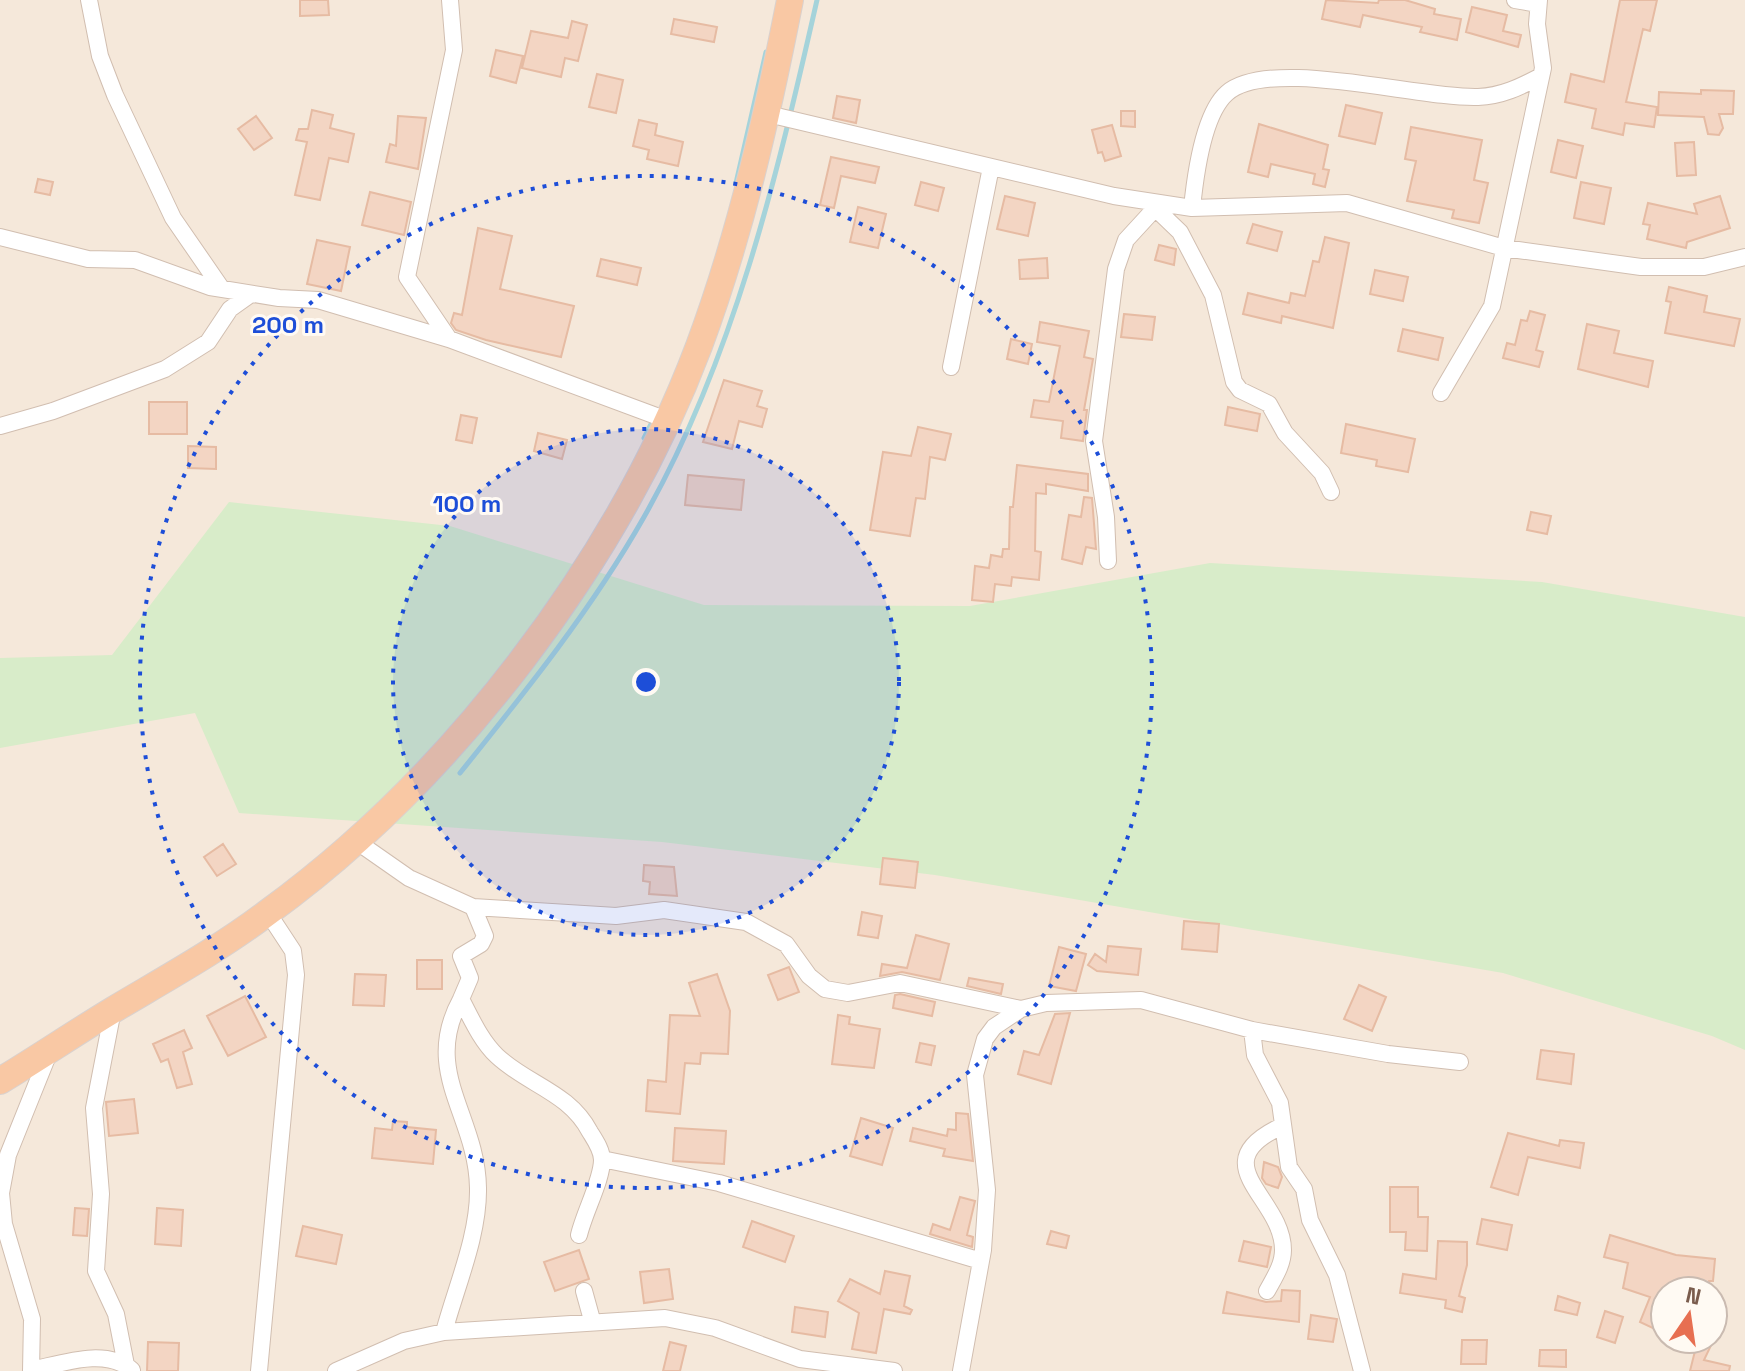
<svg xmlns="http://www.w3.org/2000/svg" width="1745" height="1371" viewBox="0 0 1745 1371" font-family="'Space Grotesk',sans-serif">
  <rect width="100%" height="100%" fill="#fdf6ec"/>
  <path fill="#f5e8da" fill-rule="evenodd" d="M 0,0 L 1745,0 L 1745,1371 L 0,1371 ZM 1665,1291 L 1713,1291 L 1713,1339 L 1665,1339 Z"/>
  <path fill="#d8ecc9" d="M 229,502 L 450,526 L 704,605 L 970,606 L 1210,563 L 1542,582 L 1745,617 L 1745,1050 L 1712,1036 L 1503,973 L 935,875 L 662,842 L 239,813 L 195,713 L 0,748 L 0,658 L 112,655 Z"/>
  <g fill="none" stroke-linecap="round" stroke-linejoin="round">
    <path stroke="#a5d3da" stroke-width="5" d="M 736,183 L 766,52
      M 644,438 L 654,418
      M 460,773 C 526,691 592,609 644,517 C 734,358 777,176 817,0"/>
  </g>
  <path fill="#f3d5c3" stroke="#e6bba3" stroke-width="2" d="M 300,0 L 328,0 L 329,15 L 300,16 Z
    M 1326,0 L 1378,3 L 1379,0 L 1405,0 L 1435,9 L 1434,14 L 1461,19 L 1457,40 L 1420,32 L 1422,27 L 1363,15 L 1360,27 L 1322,19 Z
    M 1620,0 L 1657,0 L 1650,31 L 1643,29 L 1626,102 L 1657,107 L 1654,127 L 1625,123 L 1623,135 L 1592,128 L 1596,109 L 1565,102 L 1571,74 L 1604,82 Z
    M 1472,7 L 1507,15 L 1503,31 L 1521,35 L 1518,47 L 1466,32 Z
    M 674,19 L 717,27 L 714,42 L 671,34 Z
    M 572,21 L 587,25 L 578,61 L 565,58 L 561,77 L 522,68 L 531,31 L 568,38 Z
    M 496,50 L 523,56 L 516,83 L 490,76 Z
    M 597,74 L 623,80 L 616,113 L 589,107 Z
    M 1701,90 L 1734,91 L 1733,114 L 1719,114 L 1723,128 L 1719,135 L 1708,134 L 1704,117 L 1658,115 L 1659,92 L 1701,94 Z
    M 837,96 L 860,100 L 856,123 L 833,118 Z
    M 1346,105 L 1382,113 L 1375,144 L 1339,136 Z
    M 312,110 L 333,115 L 330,128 L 354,134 L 348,162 L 329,158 L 320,200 L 295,195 L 307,142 L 296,140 L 299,129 L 308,129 Z
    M 1121,111 L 1135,111 L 1135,127 L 1121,126 Z
    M 256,116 L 272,138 L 254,150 L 238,129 Z
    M 398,116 L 426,118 L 418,169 L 386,162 L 390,144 L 396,146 Z
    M 639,120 L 657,124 L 655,135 L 683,142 L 678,166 L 647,159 L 649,150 L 633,146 Z
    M 1259,124 L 1328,145 L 1323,169 L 1329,170 L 1325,187 L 1313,184 L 1315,174 L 1271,164 L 1268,177 L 1248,172 Z
    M 1112,125 L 1121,156 L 1105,161 L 1102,152 L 1098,153 L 1092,130 Z
    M 1411,127 L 1482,140 L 1474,180 L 1488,183 L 1479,223 L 1452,218 L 1454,210 L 1407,201 L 1416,161 L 1405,159 Z
    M 1558,140 L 1583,146 L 1576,178 L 1551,172 Z
    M 1694,142 L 1696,175 L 1677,176 L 1675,143 Z
    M 831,157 L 879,167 L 875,183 L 841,176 L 834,208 L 820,205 Z
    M 38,179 L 53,182 L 50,195 L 35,192 Z
    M 921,182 L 944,188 L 938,211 L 915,205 Z
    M 1581,182 L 1611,188 L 1604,224 L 1574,218 Z
    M 370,192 L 411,202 L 404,235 L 362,225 Z
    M 1005,196 L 1035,203 L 1028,236 L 997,229 Z
    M 1720,196 L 1730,228 L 1687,242 L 1686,248 L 1647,239 L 1650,225 L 1643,224 L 1648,203 L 1697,214 L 1694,204 Z
    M 858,207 L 886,214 L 878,248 L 850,242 Z
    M 1253,224 L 1282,232 L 1277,251 L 1247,243 Z
    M 478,228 L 512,236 L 500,289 L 574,306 L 561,357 L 486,340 L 456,330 L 451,323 L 454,313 L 462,315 Z
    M 1325,237 L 1349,243 L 1333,328 L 1282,316 L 1281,323 L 1243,314 L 1248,293 L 1289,303 L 1291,293 L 1305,296 L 1313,261 L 1319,262 Z
    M 317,240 L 350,247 L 341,291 L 307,284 Z
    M 1159,245 L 1176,249 L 1174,265 L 1155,260 Z
    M 1047,258 L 1048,278 L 1020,279 L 1019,260 Z
    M 601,259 L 641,268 L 637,285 L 597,276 Z
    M 1375,270 L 1408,277 L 1403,301 L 1370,294 Z
    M 1669,287 L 1707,296 L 1704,312 L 1740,319 L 1734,346 L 1665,333 L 1671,302 L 1666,301 Z
    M 1530,311 L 1545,315 L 1536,350 L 1543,352 L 1539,367 L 1503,358 L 1507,343 L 1515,345 L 1521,320 L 1527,321 Z
    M 1124,314 L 1155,317 L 1152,340 L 1121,337 Z
    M 1040,322 L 1089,331 L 1084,357 L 1093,359 L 1084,410 L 1087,410 L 1083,441 L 1061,438 L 1063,421 L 1031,417 L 1034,400 L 1049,402 L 1060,346 L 1037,342 Z
    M 1587,324 L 1619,331 L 1614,353 L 1653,361 L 1648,387 L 1578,369 Z
    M 1403,329 L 1443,338 L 1438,360 L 1398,351 Z
    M 1011,339 L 1032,344 L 1028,364 L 1007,359 Z
    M 724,380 L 762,391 L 757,406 L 767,409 L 762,427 L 739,421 L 732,449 L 703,442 Z
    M 149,402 L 187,402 L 187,434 L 149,434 Z
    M 1228,407 L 1260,414 L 1257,431 L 1225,425 Z
    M 461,415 L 477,418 L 472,443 L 456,440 Z
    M 1346,424 L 1415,439 L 1408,472 L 1376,466 L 1377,460 L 1341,453 Z
    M 918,427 L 951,434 L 945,460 L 930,457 L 925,499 L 916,498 L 910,536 L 870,530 L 883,452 L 911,456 Z
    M 538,433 L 567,440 L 562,459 L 534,451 Z
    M 188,446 L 216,447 L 216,469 L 188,468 Z
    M 1017,465 L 1088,474 L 1088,491 L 1046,484 L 1046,494 L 1036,493 L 1035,551 L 1041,552 L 1039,580 L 1012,577 L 1011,586 L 995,584 L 993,602 L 972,600 L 975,566 L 989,568 L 991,555 L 1002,557 L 1003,549 L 1009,549 L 1010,507 L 1013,507 Z
    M 688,475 L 744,480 L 741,510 L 685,505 Z
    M 1084,497 L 1092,498 L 1096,549 L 1086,547 L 1082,564 L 1062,559 L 1069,515 L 1081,517 Z
    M 1531,512 L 1551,516 L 1547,534 L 1527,530 Z
    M 223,844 L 236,864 L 217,876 L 204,857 Z
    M 883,858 L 918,862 L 915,888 L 880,884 Z
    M 644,865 L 674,867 L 677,896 L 649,894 L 650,882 L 643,881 Z
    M 862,912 L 882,916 L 878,938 L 858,935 Z
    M 1184,921 L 1219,924 L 1217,952 L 1182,949 Z
    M 916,935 L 949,944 L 940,980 L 902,972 L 880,976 L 882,964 L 907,968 Z
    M 1108,946 L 1141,949 L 1138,975 L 1097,971 L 1088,965 L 1095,954 L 1106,962 Z
    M 1059,947 L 1086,954 L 1076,991 L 1049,986 Z
    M 417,960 L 442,960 L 442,989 L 417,989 Z
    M 789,967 L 799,992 L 778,1000 L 768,975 Z
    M 355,974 L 386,975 L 384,1006 L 353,1005 Z
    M 717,974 L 730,1011 L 728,1054 L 701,1053 L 700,1064 L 685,1063 L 680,1114 L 646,1111 L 648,1080 L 666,1082 L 670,1015 L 700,1016 L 689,983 Z
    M 969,978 L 1003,984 L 1001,994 L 967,986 Z
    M 1359,985 L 1386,997 L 1372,1031 L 1344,1019 Z
    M 900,994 L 935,1002 L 932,1016 L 893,1008 L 895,995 Z
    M 245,996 L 266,1037 L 228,1056 L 207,1016 Z
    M 1070,1013 L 1051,1084 L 1018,1074 L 1024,1051 L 1039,1055 L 1055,1014 Z
    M 838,1015 L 850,1017 L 849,1024 L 880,1029 L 874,1068 L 832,1064 Z
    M 184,1030 L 192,1048 L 183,1052 L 192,1084 L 177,1088 L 168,1059 L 161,1062 L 153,1044 Z
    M 920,1043 L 935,1046 L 931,1065 L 916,1062 Z
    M 1541,1050 L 1574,1054 L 1571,1084 L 1537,1079 Z
    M 134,1099 L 138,1133 L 109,1136 L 106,1102 Z
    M 956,1113 L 968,1114 L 973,1161 L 943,1156 L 945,1149 L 910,1141 L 913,1128 L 947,1136 L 948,1129 L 956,1130 Z
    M 861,1118 L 893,1128 L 882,1165 L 850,1156 Z
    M 393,1121 L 407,1122 L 407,1127 L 436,1130 L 433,1164 L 372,1158 L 375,1128 L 392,1130 Z
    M 675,1128 L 726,1131 L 724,1164 L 673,1161 Z
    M 1508,1133 L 1559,1146 L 1560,1140 L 1584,1143 L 1580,1168 L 1528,1157 L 1518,1195 L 1491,1187 Z
    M 1264,1162 L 1278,1167 L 1282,1177 L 1278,1188 L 1266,1184 L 1262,1178 Z
    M 1390,1187 L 1418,1187 L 1418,1217 L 1428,1217 L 1427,1251 L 1405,1250 L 1406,1232 L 1390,1232 Z
    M 960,1197 L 975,1201 L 967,1235 L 973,1237 L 972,1247 L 930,1234 L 933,1224 L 950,1230 Z
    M 75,1208 L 89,1209 L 87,1236 L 73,1235 Z
    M 157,1208 L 183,1210 L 181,1246 L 155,1244 Z
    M 1482,1219 L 1512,1225 L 1507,1250 L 1477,1244 Z
    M 752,1221 L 794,1236 L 785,1262 L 743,1247 Z
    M 303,1226 L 342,1235 L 336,1264 L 296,1256 Z
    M 1051,1231 L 1069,1236 L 1066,1248 L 1047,1244 Z
    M 1610,1235 L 1676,1255 L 1715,1259 L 1713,1281 L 1709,1281 L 1707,1291 L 1665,1291 L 1665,1316 L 1659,1331 L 1640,1322 L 1650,1297 L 1623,1288 L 1628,1263 L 1604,1257 Z
    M 1244,1241 L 1271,1247 L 1267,1267 L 1239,1261 Z
    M 1438,1241 L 1467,1242 L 1467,1265 L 1459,1296 L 1465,1298 L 1462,1312 L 1445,1308 L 1446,1300 L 1400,1293 L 1403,1274 L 1436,1279 Z
    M 579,1250 L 589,1279 L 555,1291 L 544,1262 Z
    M 669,1269 L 673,1299 L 644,1303 L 640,1272 Z
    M 885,1271 L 910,1276 L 904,1306 L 912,1310 L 910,1314 L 884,1309 L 876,1353 L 852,1349 L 859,1313 L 838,1301 L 850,1279 L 880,1294 Z
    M 1282,1290 L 1300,1291 L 1299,1322 L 1223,1313 L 1227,1292 L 1266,1302 L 1281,1301 Z
    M 1558,1296 L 1580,1303 L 1577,1315 L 1555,1310 Z
    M 795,1307 L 828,1312 L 825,1337 L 792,1332 Z
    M 1605,1311 L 1623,1317 L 1615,1343 L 1597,1337 Z
    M 1311,1315 L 1337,1319 L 1333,1342 L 1308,1339 Z
    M 1698,1339 L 1714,1339 L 1704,1360 L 1730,1366 L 1729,1371 L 1690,1371 Z
    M 1462,1340 L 1487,1340 L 1486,1364 L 1461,1364 Z
    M 148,1342 L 179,1343 L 178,1371 L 147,1371 Z
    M 670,1342 L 686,1346 L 680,1371 L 663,1371 Z
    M 1540,1350 L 1566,1350 L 1566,1367 L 1539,1366 Z"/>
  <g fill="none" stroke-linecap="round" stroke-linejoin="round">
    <defs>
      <path id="minor" d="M 89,0 L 100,56 L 115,95 L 173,218 L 222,289
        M 1515,0 L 1538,4
        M 768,114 L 1114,196 L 1192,208 L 1347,203 L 1504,248 L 1641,267 L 1704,267 L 1745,257
        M 1155,208 L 1180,232 L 1213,295 L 1234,382 L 1240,390 L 1269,404 L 1285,433 L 1322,473 L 1331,492
        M 1192,208 C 1195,178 1203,114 1227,93 C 1270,56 1419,99 1478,97 C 1502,96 1520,87 1541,76
        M 0,237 L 88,259 L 135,260 L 210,287 L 279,298 L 318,300 L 449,339 L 667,420
        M 449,339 L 407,277 L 454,50 L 450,0
        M 951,367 L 991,167
        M 1441,393 L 1492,306 L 1543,68 L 1537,24 L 1539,0
        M 0,426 L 53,411 L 165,369 L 208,342 L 230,309 L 251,294
        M 1108,561 L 1106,517 L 1094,441 L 1116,269 L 1126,240 L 1160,203
        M 356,841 L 409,878 L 473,907 L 616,916 L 664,910 L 746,922 L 786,944 L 809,976 L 825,989 L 848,993 L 900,983 L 1021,1009
        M 473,907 L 485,936 L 481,944 L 461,956 L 470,978 L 461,999 C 471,1018 481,1041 497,1056 C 528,1085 569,1092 590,1132 C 595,1140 602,1150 602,1160 C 602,1180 584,1213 579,1235
        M 113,1010 L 94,1108 L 101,1194 L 96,1271 L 116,1314 L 126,1365
        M 1252,1030 L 1255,1055 L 1280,1103 L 1289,1167 L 1304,1189 L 1310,1220 L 1337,1275 L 1362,1371
        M 602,1159 L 719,1183 L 981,1261
        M 584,1291 L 592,1320
        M 1267,1291 C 1274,1278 1283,1265 1283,1250 C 1283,1197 1200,1164 1282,1126
        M 444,1332 C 456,1287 479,1235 478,1188 C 477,1115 421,1072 461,999
        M 31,1370 C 61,1364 105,1347 132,1370
        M 31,1371 L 32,1319 L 4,1224 L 1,1193 L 8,1155 L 49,1053
        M 259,1371 L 296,975 L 293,951 L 268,913
        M 336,1371 L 404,1341 L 444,1332 L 665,1318 L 715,1328 L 800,1359 L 894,1371
        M 961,1371 L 983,1250 L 987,1190 L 975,1075 L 985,1039 L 994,1027 L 1021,1009 L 1046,1003 L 1141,1000 L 1252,1030 L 1388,1054 L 1460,1062"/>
      <path id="trunk" d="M 0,1081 C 38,1058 75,1033 113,1010 C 165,979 218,950 267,913 C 453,778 618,561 699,346 C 741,233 767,117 790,0"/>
    </defs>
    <use href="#minor" stroke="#d1beb0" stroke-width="18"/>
    <use href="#trunk" stroke="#dad1cd" stroke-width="28"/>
    <use href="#minor" stroke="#fff" stroke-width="16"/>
    <use href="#trunk" stroke="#f9c8a4" stroke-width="26"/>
  </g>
  <circle cx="646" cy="682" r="253" fill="#1d4ed8" fill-opacity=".12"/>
  <g fill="none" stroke="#1d4ed8" stroke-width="4" stroke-dasharray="4 8">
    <circle cx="646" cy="682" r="253"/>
    <circle cx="646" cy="682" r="506"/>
  </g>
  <circle cx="646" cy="682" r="12" fill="#1d4ed8" stroke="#fffaf3" stroke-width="4"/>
  <g font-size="24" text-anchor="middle" font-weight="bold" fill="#1d4ed8" stroke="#fffaf3" stroke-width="6" stroke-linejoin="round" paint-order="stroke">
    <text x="288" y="333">200 m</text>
    <text x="467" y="512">100 m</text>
  </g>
  <g transform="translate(1689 1315) rotate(13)"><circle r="38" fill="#fffaf3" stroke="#cabbb1" stroke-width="2"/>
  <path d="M0-6L14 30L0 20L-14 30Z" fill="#e76f51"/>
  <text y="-12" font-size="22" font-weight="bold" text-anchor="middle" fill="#7a5c4d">N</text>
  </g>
</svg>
